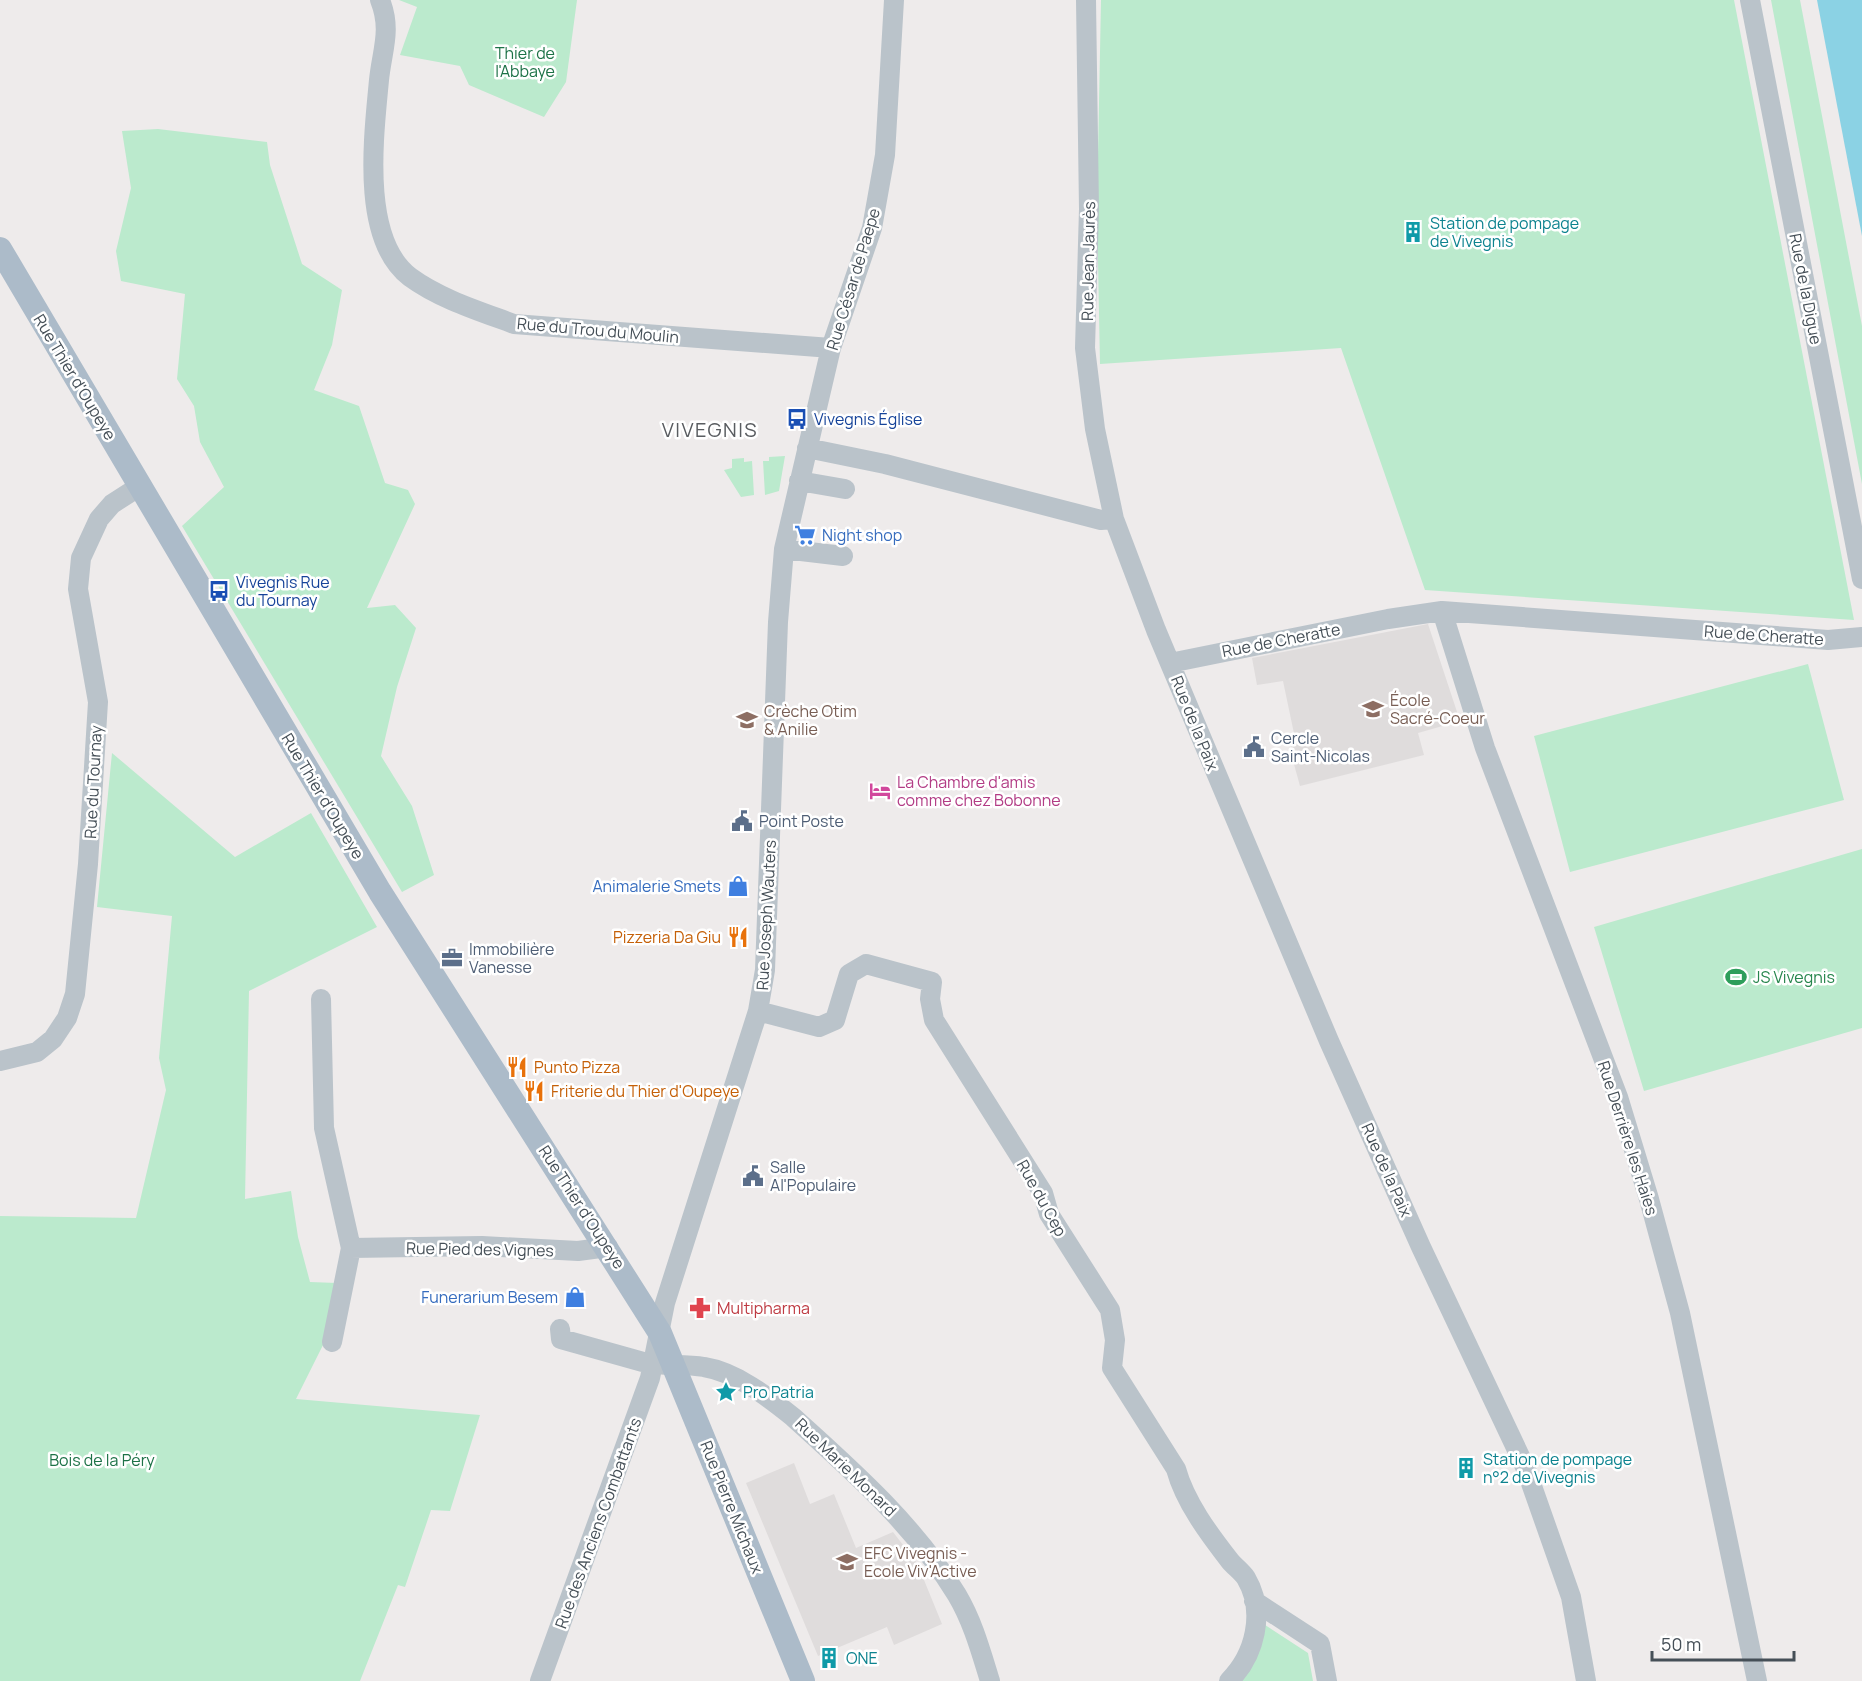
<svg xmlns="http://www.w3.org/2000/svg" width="1862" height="1681" viewBox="0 0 1862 1681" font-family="Manrope,sans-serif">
  <rect width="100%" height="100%" fill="#eeebeb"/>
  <path fill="#dfdcdc" d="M 1428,624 L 1460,721 L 1418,733 L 1424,755 L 1300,786 L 1292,757 L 1291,744 L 1296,743 L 1283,681 L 1257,685 L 1252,658 Z
    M 794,1463 L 810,1504 L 834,1494 L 856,1548 L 893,1532 L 927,1576 L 924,1580 L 942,1624 L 894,1645 L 887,1627 L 818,1656 L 746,1483 Z"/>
  <path fill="#bbeacd" d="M 399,0 L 577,0 L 566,82 L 544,117 L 469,85 L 460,66 L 400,55 L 417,7 Z
    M 1101,0 L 1734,0 L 1854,620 L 1425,590 L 1341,348 L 1100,364 L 1097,207 Z
    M 1771,0 L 1800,0 L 1862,326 L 1862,484 Z
    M 158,129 L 267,142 L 270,165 L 302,264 L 342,290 L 332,345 L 314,390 L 359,406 L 385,483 L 408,490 L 415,504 L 367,608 L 395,605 L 416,628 L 397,687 L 381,756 L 412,806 L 434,875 L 402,892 L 182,526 L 224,487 L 200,442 L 194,406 L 177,379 L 185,294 L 121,281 L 116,251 L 131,188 L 122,131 Z
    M 785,456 L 779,491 L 765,495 L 763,461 L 769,461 L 769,457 Z
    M 744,458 L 744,462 L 752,461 L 754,495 L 741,497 L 724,470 L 732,468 L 732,459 Z
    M 1808,664 L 1844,800 L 1570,872 L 1534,736 Z
    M 112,753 L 235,857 L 311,813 L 377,927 L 249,991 L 245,1199 L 291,1191 L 298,1237 L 310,1282 L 337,1283 L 325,1341 L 296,1399 L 480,1415 L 450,1511 L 431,1510 L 405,1587 L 398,1585 L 360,1681 L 0,1681 L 0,1216 L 136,1218 L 166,1090 L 159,1058 L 172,916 L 97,907 Z
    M 1862,849 L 1862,1028 L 1644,1091 L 1594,927 Z
    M 1262,1623 L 1308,1653 L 1313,1681 L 1239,1681 Z"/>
  <path fill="#8bd2e4" d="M 1817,0 L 1862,0 L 1862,236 Z"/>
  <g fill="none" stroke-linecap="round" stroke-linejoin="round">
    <path stroke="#bac3ca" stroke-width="20" d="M 380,0 C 392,30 382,50 379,80 C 374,135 360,239 410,277 C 440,299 479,311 514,324 L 831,348
      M 1086,0 L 1089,209 L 1085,348 L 1095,429 L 1114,519 L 1156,630 L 1329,1041 L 1421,1247 L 1526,1469 L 1571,1597 L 1586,1681
      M 1750,0 L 1862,579
      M 807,448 L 885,464 L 1101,520 L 1114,519
      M 799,481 L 845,489
      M 784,549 L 843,556
      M 1442,611 L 1485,748 L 1618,1097 L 1649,1199 L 1680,1313 L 1757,1681
      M 1170,663 L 1388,619 L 1442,611 L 1828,640 L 1862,637
      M 321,999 L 324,1128 L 351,1248 L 332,1342
      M 758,1011 L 819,1027 L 835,1020 L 849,974 L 866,964 L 932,982 L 930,999 L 934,1020 L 1043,1193 L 1049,1214 L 1110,1310 L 1115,1340 L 1112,1368 L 1176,1469 C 1185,1502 1209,1534 1230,1561 C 1235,1567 1242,1572 1246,1578 C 1266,1612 1255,1655 1229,1681
      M 0,1061 L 37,1052 L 53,1039 L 67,1018 L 75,994 L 88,864 L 98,702 L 78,589 L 81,558 L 99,519 L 112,504 L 140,486
      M 351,1248 L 482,1246 L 578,1251 L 608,1247
      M 560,1329 L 561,1339 L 643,1362 C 663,1367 683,1363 704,1367 C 736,1372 768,1397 793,1417 C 853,1471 915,1526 957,1595 C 973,1622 981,1652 990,1681
      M 1254,1601 L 1320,1644 L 1327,1681
      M 540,1681 L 650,1378 L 665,1303 L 758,1011 L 765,970 L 778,622 L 784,549 L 831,348 L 872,228 L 885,155 L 894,0"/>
    <path stroke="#acbbc9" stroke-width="24" d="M 0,249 L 380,892 L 660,1333 L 803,1681"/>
  </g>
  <defs>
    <symbol id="building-bare" viewBox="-9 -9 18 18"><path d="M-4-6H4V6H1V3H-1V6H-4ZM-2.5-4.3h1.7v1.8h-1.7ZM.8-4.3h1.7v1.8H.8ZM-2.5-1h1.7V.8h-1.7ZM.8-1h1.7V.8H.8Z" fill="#0f9aa8" stroke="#fff" stroke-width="2.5" paint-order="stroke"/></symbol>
    <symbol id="bus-bare" viewBox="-9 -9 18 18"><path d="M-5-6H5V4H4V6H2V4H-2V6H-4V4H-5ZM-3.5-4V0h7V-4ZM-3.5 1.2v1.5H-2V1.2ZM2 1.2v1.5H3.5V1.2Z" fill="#1a4fb4" stroke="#fff" stroke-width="2.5" paint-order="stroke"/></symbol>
    <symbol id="supermarket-bare" viewBox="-9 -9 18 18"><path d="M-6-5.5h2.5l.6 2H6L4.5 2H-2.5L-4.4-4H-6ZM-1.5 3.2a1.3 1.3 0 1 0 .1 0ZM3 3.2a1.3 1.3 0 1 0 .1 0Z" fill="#3f7fe0" stroke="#fff" stroke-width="2.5" paint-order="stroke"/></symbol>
    <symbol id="school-bare" viewBox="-9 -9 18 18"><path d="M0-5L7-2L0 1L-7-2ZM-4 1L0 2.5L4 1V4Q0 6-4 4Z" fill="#8d6e63" stroke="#fff" stroke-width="2.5" paint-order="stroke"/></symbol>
    <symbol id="civic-bare" viewBox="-9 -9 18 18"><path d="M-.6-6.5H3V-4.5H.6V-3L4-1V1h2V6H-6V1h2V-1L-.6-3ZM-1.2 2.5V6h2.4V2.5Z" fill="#5c6f8a" stroke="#fff" stroke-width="2.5" paint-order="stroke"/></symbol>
    <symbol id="hotel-bare" viewBox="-9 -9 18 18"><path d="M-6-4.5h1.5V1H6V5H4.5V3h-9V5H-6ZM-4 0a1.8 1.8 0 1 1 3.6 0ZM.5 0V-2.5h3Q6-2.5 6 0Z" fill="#d1479c" stroke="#fff" stroke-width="2.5" paint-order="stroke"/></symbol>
    <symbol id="shop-bare" viewBox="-9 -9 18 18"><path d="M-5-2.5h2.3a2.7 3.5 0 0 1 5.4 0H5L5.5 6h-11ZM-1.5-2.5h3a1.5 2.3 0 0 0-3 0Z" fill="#3f7fe0" stroke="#fff" stroke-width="2.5" paint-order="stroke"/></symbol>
    <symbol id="restaurant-bare" viewBox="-9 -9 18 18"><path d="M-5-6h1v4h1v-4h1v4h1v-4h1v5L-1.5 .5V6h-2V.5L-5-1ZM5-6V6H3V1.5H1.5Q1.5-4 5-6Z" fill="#e8710a" stroke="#fff" stroke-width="2.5" paint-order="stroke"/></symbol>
    <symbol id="office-bare" viewBox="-9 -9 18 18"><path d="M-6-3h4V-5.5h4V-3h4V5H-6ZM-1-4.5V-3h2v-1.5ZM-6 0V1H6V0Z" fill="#5c6f8a" stroke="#fff" stroke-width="2.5" paint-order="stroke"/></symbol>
    <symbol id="stadium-bare" viewBox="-9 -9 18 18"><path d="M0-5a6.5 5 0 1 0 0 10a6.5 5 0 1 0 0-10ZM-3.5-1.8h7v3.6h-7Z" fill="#2e9e5b" stroke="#fff" stroke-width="2.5" paint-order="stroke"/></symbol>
    <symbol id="pharmacy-bare" viewBox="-9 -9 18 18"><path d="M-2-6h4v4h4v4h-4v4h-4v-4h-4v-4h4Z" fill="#e0444e" stroke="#fff" stroke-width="2.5" paint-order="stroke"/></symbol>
    <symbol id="sight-bare" viewBox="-9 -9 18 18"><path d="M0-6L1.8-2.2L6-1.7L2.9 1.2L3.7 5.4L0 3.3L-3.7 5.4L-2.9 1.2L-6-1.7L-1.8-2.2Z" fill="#0f9aa8" stroke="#fff" stroke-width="2.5" paint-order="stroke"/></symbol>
  </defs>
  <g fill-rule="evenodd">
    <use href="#building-bare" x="1398" y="217" width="30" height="30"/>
    <use href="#bus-bare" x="782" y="404" width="30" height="30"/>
    <use href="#supermarket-bare" x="790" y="520" width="30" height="30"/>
    <use href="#bus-bare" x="204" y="576" width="30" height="30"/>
    <use href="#school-bare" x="1358" y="694" width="30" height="30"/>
    <use href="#school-bare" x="732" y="705" width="30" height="30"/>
    <use href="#civic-bare" x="1239" y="732" width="30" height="30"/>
    <use href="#hotel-bare" x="865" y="776" width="30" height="30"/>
    <use href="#civic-bare" x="727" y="806" width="30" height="30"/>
    <use href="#shop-bare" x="723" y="871" width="30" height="30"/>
    <use href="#restaurant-bare" x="723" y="922" width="30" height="30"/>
    <use href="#office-bare" x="437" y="943" width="30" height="30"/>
    <use href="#stadium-bare" x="1721" y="962" width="30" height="30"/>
    <use href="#restaurant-bare" x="502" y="1052" width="30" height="30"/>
    <use href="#restaurant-bare" x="519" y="1076" width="30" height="30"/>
    <use href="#civic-bare" x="738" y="1161" width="30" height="30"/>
    <use href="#shop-bare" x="560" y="1282" width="30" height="30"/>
    <use href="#pharmacy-bare" x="685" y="1293" width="30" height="30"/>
    <use href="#sight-bare" x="711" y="1377" width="30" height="30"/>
    <use href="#building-bare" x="1451" y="1453" width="30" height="30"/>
    <use href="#school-bare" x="832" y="1547" width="30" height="30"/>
    <use href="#building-bare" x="814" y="1643" width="30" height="30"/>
  </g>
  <g text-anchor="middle" stroke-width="5" stroke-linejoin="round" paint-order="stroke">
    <g font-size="16" fill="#1d7247" stroke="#fff">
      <text x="525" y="59">Thier de<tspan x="525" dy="18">l'Abbaye</tspan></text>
      <text x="102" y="1466">Bois de la Péry</text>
    </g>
    <g font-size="16" fill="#0d838f" stroke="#fff" text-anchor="start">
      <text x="1430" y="229">Station de pompage<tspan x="1430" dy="18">de Vivegnis</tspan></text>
      <text x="743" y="1398">Pro Patria</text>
      <text x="1483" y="1465">Station de pompage<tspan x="1483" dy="18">n°2 de Vivegnis</tspan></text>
      <text x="846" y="1664">ONE</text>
    </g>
    <g font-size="16" fill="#454f57" stroke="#fff">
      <text transform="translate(1088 261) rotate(-89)" y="6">Rue Jean Jaurès</text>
      <text transform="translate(853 279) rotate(-73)" y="6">Rue César de Paepe</text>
      <text transform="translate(1806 289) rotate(79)" y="6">Rue de la Digue</text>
      <text transform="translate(598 330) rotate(5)" y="6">Rue du Trou du Moulin</text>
      <text transform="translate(75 377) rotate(59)" y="6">Rue Thier d'Oupeye</text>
      <text transform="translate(1764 635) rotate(4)" y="6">Rue de Cheratte</text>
      <text transform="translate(1281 640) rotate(-11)" y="6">Rue de Cheratte</text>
      <text transform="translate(1195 723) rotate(68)" y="6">Rue de la Paix</text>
      <text transform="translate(93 782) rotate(-87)" y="6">Rue du Tournay</text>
      <text transform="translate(323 796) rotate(59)" y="6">Rue Thier d'Oupeye</text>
      <text transform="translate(766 915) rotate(-87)" y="6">Rue Joseph Wauters</text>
      <text transform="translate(1628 1138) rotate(72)" y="6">Rue Derrière les Haies</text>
      <text transform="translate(1387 1170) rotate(66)" y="6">Rue de la Paix</text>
      <text transform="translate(1042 1198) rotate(61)" y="6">Rue du Cep</text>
      <text transform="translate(582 1207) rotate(57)" y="6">Rue Thier d'Oupeye</text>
      <text transform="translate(480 1249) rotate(1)" y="6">Rue Pied des Vignes</text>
      <text transform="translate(846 1467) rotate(44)" y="6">Rue Marie Monard</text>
      <text transform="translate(732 1507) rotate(68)" y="6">Rue Pierre Michaux</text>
      <text transform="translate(598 1523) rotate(-70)" y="6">Rue des Anciens Combattants</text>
    </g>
    <g font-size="16" fill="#164399" stroke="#fff" text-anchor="start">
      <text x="814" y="425">Vivegnis Église</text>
      <text x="236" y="588">Vivegnis Rue<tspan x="236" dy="18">du Tournay</tspan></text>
    </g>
    <g font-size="16" fill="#366cbe" stroke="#fff" text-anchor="end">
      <text x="822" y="541" text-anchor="start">Night shop</text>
      <text x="721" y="892">Animalerie Smets</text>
      <text x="558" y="1303">Funerarium Besem</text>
    </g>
    <g font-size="16" fill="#785e54" stroke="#fff" text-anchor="start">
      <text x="1390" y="706">École<tspan x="1390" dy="18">Sacré-Coeur</tspan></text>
      <text x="764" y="717">Crèche Otim<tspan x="764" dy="18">&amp; Anilie</tspan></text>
      <text x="864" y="1559">EFC Vivegnis -<tspan x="864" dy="18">Ecole Viv'Active</tspan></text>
    </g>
    <g font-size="16" fill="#4e5e75" stroke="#fff" text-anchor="start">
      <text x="1271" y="744">Cercle<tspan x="1271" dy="18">Saint-Nicolas</tspan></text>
      <text x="759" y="827">Point Poste</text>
      <text x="469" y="955">Immobilière<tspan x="469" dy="18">Vanesse</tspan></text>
      <text x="770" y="1173">Salle<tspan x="770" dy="18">Al'Populaire</tspan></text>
    </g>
    <g font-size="16" fill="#b23c85" stroke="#fff" text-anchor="start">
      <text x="897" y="788">La Chambre d'amis<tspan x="897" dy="18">comme chez Bobonne</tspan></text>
    </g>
    <g font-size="16" fill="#c56008" stroke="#fff" text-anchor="start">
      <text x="721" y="943" text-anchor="end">Pizzeria Da Giu</text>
      <text x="534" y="1073">Punto Pizza</text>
      <text x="551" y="1097">Friterie du Thier d'Oupeye</text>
    </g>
    <g font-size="16" fill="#27864d" stroke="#fff" text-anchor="start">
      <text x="1753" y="983">JS Vivegnis</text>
    </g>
    <g font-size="16" fill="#be3a42" stroke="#fff" text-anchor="start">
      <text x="717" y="1314">Multipharma</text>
    </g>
    <g font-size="20" letter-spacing="1.5" fill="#595c60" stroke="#fff">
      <text x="710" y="437">VIVEGNIS</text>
    </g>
  </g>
  <path d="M1652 1651v9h142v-9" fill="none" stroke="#454f57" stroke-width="3"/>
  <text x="1661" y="1651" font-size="18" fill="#454f57" stroke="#ffffff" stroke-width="4.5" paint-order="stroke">50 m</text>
</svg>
